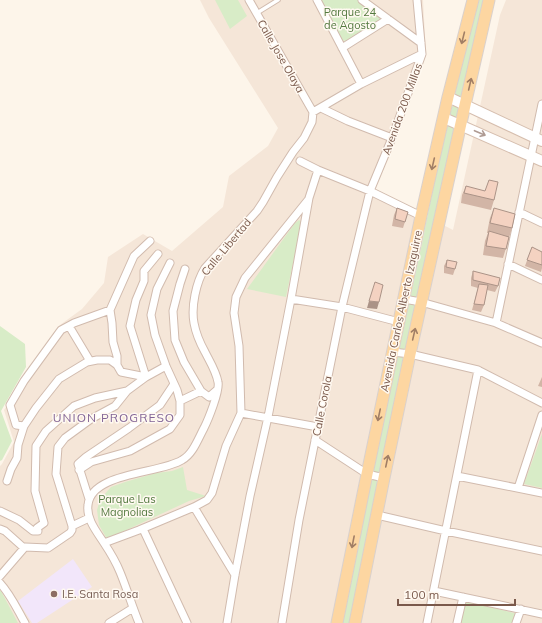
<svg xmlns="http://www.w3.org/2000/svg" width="542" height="623" viewBox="0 0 542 623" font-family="Mulish,sans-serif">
  <rect width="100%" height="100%" fill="#fdf5ea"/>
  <path fill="#f5e6d8" d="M 200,0 L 423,0 L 426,54 L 371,188 L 453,230 L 500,15 L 506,0 L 542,0 L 542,623 L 0,623 L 0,466 L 2,464 L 14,442 L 4,410 L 60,325 L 82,309 L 104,283 L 108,257 L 143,234 L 172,251 L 223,207 L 229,176 L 268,146 L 278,128 L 209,18 Z"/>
  <path fill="#f2e6fa" d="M 73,559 L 92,587 L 37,623 L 32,623 L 18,601 Z"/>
  <path fill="#d8ecc7" d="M 215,0 L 238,0 L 247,16 L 230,29 Z
    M 321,0 L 359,0 L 382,18 L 380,22 L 346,41 L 341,40 Z
    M 476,0 L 485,0 L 350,623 L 340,623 L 362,521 L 423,239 C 438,159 460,80 476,0 Z
    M 299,220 L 302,222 L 301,225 L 286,297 L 247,289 L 295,223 Z
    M 0,326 L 25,344 L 26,367 L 1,411 L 12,441 L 2,460 L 0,461 Z
    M 542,434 L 542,488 L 524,484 Z
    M 183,467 L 187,490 L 206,496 L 189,501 L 107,539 L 99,525 L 97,510 L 99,503 L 103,496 L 111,487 L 125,482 L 156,473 L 172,471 Z
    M 0,591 L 1,591 L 18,623 L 0,623 Z
    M 465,601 L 518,614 L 515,623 L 460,623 Z"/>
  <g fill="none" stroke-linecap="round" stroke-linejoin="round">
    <defs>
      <path id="lane" d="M 257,13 L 278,0"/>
      <path id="street" d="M 249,0 L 313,112
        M 317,0 L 361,84
        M 362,0 L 421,43
        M 342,48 L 388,19
        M 321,108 L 348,121 L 392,138
        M 313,112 L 361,84 L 422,54
        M 300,161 L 318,170 L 370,191 L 421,216
        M 519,212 L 542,223
        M 170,263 L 157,289 L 151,315 L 155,335 L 166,366 L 177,390 L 180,401 L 201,391
        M 508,264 L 542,280
        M 185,269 L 180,284 L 173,311 L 175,340 L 184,362 L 201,391 L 209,397 L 217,390
        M 291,299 L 342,307 L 399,322
        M 404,299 L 421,302 L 496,323 L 542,343
        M 496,323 L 542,104
        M 69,326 L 90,361
        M 393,352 L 410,354 L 478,370 L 542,403
        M 117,365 L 117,356 L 113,342 L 112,323 L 110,310 L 134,256 L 150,241
        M 241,413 L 318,427
        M 24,426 L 16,425 L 10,405 L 24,381 L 61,330 L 74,323 L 110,310
        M 315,440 L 367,474 L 384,478
        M 79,470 L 91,462 L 130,451 L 170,429 L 180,415 L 180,401
        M 457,476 L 542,493
        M 7,481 L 11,469 L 17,458 L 18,445 L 24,426 L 36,408 L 59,379 L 87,362 L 97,360 L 110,360 L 117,365 L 121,372 L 146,377 L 166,366
        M 518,488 L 542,415
        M 89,499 L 78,464 L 86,457 L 129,428 L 160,405 L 174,384
        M 194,507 L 235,575
        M 0,511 L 19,520 L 33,531 L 38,531 L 37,528 L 44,523 L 35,491 L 36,446 L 46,431 L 74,406 L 95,398 L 127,391 L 146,377 L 130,326 L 136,300 L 144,281 L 144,271 L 158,254
        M 377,515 L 446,531 L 542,551
        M 72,526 L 56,474 L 58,447 L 65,438 L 91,419 L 115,406 L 127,391
        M 0,529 L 5,531 L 24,548
        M 143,529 L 187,623
        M 104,543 L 139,530 L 194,507 L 207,500 L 212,493 L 226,446 L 241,413 L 239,346 L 234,313 L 236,297 L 245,278 L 308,200
        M 0,576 L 25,547 L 48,548 L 70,533 L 72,530 L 72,526 L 89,518
        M 0,583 C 11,595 17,609 25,623
        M 434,591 L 542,614
        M 109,623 L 133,608
        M 139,623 C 132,606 127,589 120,572 C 116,562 110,552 104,543 C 97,532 86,519 88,505 C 91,472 160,474 182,460 C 193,454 198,439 204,428 C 208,420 220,391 218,382 C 216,371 210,362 205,352 C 200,343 196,334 194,323 C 191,307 196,282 205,268 L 257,211 L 263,202 L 277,177 L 293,152 L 304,138 L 312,122 L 313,112
        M 227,623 L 235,575 L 250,496 L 268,417 L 291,299 L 309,198 L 318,170
        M 282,623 L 299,520 L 342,307 L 370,191 L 392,138 L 422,54 L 417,0
        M 427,623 L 478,370
        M 457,623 L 463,597
        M 516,623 L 521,609"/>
      <path id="secondary" d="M 448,97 L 542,141
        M 444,118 L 542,161"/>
      <path id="primary" d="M 337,623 L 367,474 L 421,216 L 448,97 L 473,0
        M 355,623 L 384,478 L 410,354 L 465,105 L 489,0"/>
    </defs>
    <use href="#lane" stroke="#d1bbae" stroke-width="5.5"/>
    <use href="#street" stroke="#d1bbae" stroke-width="9"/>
    <use href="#secondary" stroke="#d6beae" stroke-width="12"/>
    <use href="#primary" stroke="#dad1cd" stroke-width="13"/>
    <use href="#lane" stroke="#fff" stroke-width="3.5"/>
    <use href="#street" stroke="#fff" stroke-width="7"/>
    <use href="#secondary" stroke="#fff" stroke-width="10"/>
    <use href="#primary" stroke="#fdd6a1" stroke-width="11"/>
  </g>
  <path fill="#d2b5a6" d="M 466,186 L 494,200 L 491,210 L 461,203 L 462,195 Z
    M 397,208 L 408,212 L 403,228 L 392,226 L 394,215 Z
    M 494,208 L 512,228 L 503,258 L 483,255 L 485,241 L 488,233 L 487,233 L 490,218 Z
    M 532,247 L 542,252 L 542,268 L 541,272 L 525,266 Z
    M 447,260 L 455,269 L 453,275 L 444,273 L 444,266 Z
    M 473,271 L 498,286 L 495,292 L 487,290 L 484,305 L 481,312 L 472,310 L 478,288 L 471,286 L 471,278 Z
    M 542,377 L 542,387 L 538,386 Z"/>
  <path fill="#ab9387" d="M 369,301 L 379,302 L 377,309 L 367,308 Z"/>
  <path fill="#f4d2c1" stroke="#ab9387" d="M 489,180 L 498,182 L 494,200 L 464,193 L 466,186 L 485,191 Z
    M 397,208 L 408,212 L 405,222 L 395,219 Z
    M 494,208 L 515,214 L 512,228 L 490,223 Z
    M 489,231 L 509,237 L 506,249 L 486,246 Z
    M 532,247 L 542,252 L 542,265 L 527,260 Z
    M 447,260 L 457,262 L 455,269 L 446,267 Z
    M 473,271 L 500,278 L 498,286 L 473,280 Z
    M 375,282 L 383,285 L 379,302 L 369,301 Z
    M 479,284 L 488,285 L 484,305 L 474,304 Z"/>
  <defs><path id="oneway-shaft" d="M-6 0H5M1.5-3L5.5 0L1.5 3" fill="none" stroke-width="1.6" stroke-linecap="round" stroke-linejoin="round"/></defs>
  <g stroke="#a17e65">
    <use href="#oneway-shaft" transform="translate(463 38) rotate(104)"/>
    <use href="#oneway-shaft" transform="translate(470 84) rotate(-77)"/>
    <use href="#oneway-shaft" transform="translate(433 164) rotate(103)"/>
    <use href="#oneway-shaft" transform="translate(414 334) rotate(-77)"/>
    <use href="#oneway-shaft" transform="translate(379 415) rotate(102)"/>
    <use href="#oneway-shaft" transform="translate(387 461) rotate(-78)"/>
    <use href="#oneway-shaft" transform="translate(353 542) rotate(101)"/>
  </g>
  <use stroke="#af9b93" href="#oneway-shaft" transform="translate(480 133) rotate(23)"/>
  <circle fill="#8d6e63" stroke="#fff9f1" stroke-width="1.5" cx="54" cy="594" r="4"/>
  <g text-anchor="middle" stroke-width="3" stroke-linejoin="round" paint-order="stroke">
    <g font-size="11" fill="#547a40" stroke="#fff9f1">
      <text x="350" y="16">Parque 24<tspan x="350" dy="13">de Agosto</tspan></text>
      <text x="127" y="503">Parque Las<tspan x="127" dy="13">Magnolias</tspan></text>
    </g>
    <g font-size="11" fill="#7a594b" stroke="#fff9f1">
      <text transform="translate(281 56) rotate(60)" y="4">Calle Jose Olaya</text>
      <text transform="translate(402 109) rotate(-70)" y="4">Avenida 200 Millas</text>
      <text transform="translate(226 247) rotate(-50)" y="4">Calle Libertad</text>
      <text transform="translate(401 311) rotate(-78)" y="4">Avenida Carlos Alberto Izaguirre</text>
      <text transform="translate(322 406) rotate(-79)" y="4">Calle Corola</text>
    </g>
    <g font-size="11" fill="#785e54" stroke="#fff9f1" text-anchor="start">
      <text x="62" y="598">I.E. Santa Rosa</text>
    </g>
    <g font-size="12" letter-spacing="1" fill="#826496" stroke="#fff9f1">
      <text x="114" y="422">UNION PROGRESO</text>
    </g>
  </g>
  <path d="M398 599v6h117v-6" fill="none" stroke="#7a594b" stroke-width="2"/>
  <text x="404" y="599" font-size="12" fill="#7a594b" stroke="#fff9f1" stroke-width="3" paint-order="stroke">100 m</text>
</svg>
